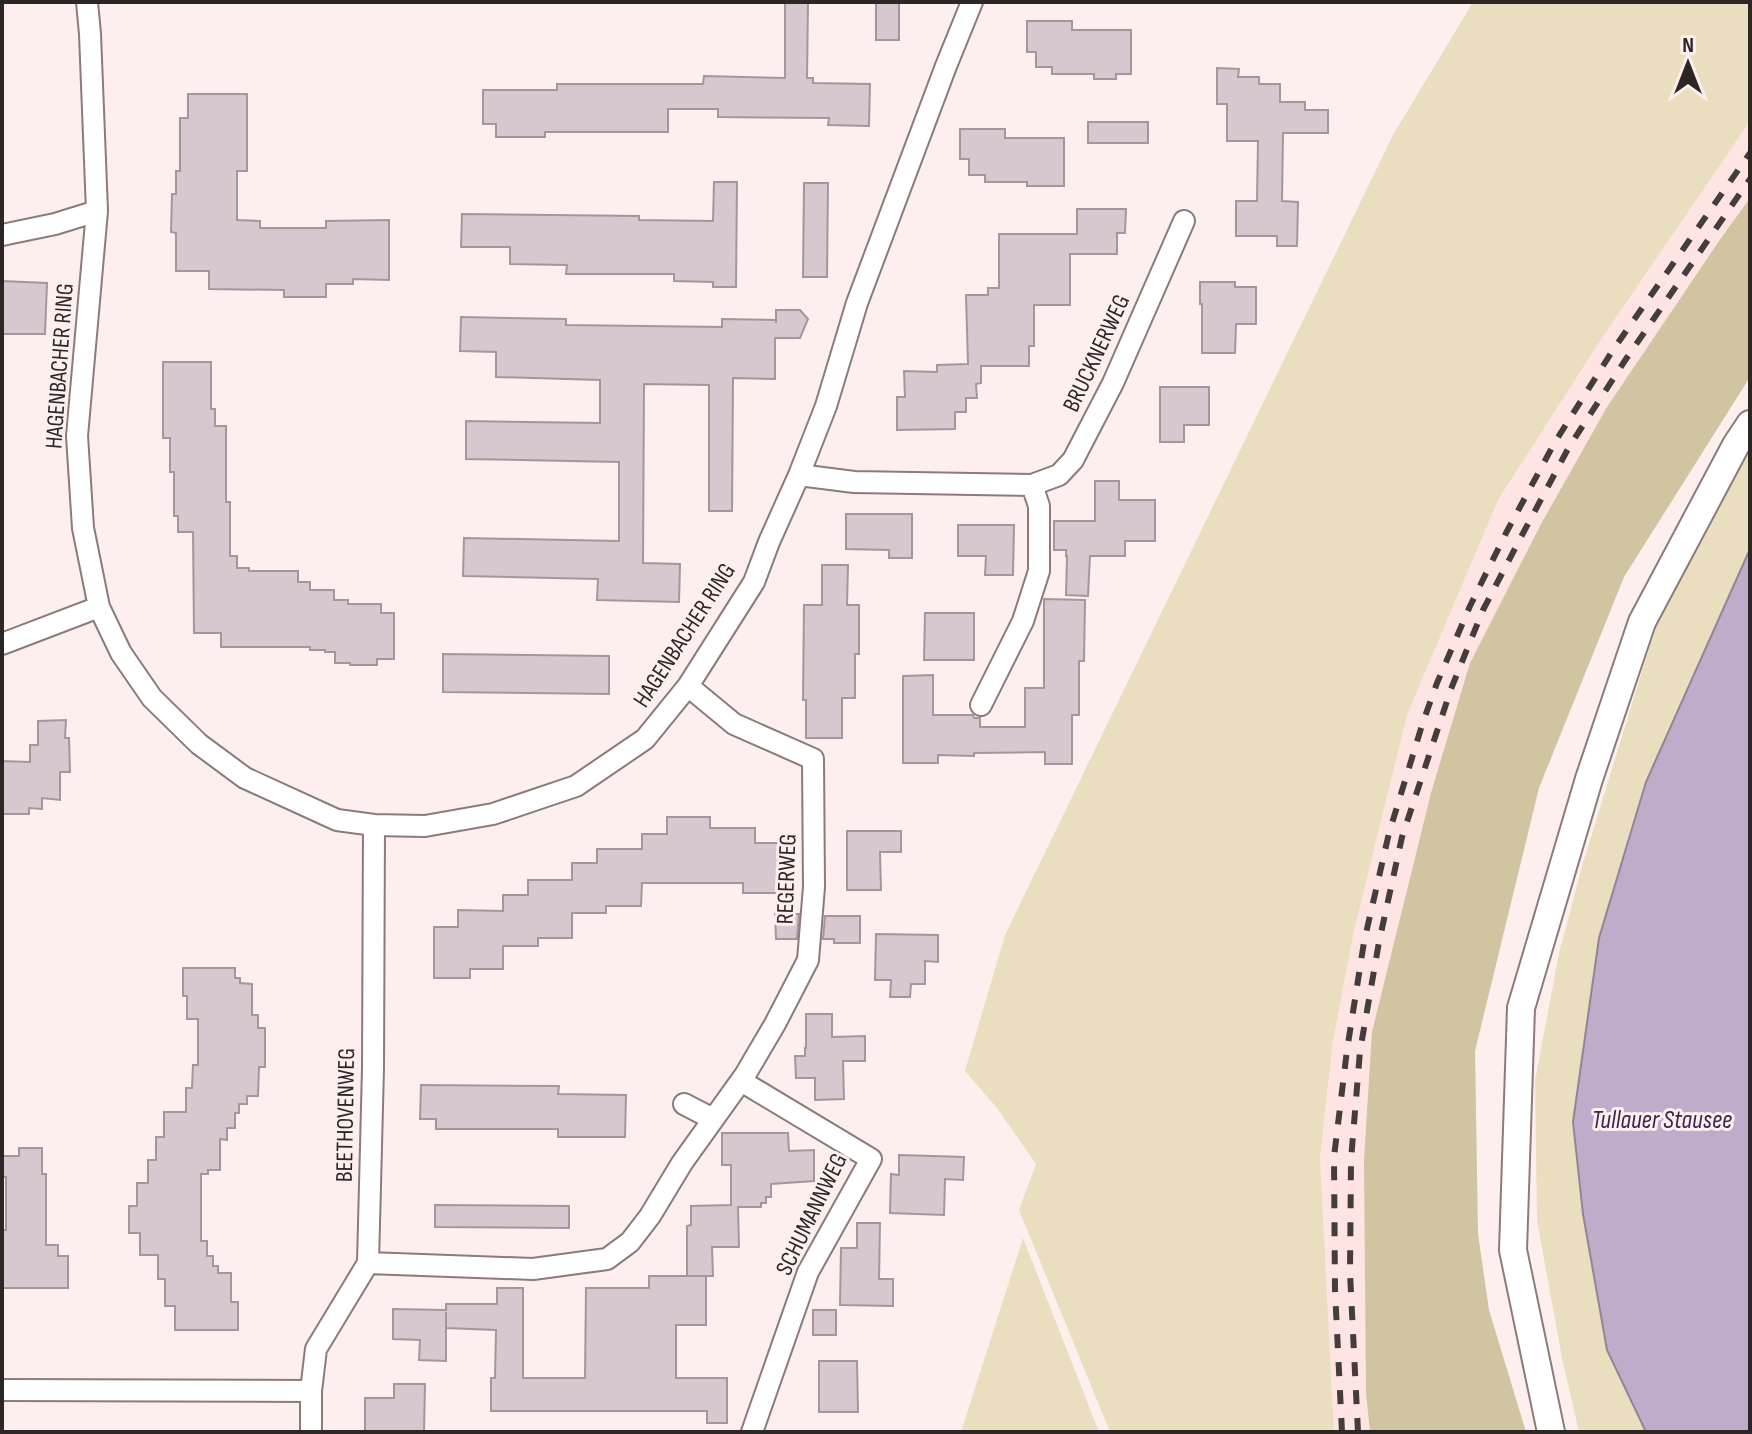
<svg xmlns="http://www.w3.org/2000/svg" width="1752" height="1434" viewBox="0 0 1752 1434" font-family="'Sofia Sans Condensed',sans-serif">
  <rect width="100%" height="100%" fill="#fdefee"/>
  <path fill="#fee4e2" d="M 1750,121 L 1750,198 L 1721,238 L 1607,407 L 1541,524 L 1470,663 L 1366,1393 L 1370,1432 L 1334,1432 L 1320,1158 L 1333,1041 L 1354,931 L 1407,715 L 1498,500 L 1600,341 Z"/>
  <path fill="#e9dfbf" d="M 1473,2 L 1750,2 L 1750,121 L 1600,341 L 1498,500 L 1407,715 L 1354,931 L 1333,1041 L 1320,1158 L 1334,1432 L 1110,1432 L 1019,1210 L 1036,1164 L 997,1108 L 965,1071 L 1005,935 L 1393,135 Z
    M 1750,446 L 1750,549 L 1646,782 L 1599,938 L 1573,1122 L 1583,1214 L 1607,1350 L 1646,1432 L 1579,1432 L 1562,1358 L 1537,1221 L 1535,1081 L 1559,953 L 1583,863 L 1665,597 Z
    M 1023,1238 L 1099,1432 L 961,1432 Z"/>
  <path fill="#d0c4a1" d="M 1750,198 L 1750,377 L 1624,577 L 1539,788 L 1475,1051 L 1478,1234 L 1489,1310 L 1526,1432 L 1370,1432 L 1366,1393 L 1364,1160 L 1372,1032 L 1431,793 L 1470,663 L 1541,524 L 1607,407 L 1721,238 Z"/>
  <path fill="#bfaccb" stroke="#938499" stroke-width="2" d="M 1750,549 L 1750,1432 L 1646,1432 L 1607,1350 L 1583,1214 L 1573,1122 L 1599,938 L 1646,782 Z"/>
  <path fill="#d7c8cf" stroke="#a4969d" stroke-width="2" d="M 785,2 L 808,2 L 807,78 L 813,78 L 813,83 L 870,84 L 869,126 L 828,125 L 829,118 L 718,117 L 718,109 L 668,109 L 668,132 L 545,132 L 545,137 L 496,137 L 496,124 L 483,124 L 483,90 L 557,90 L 557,84 L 703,84 L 704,76 L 785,78 Z
    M 876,2 L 899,2 L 899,40 L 876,40 Z
    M 1027,21 L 1072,21 L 1072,30 L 1131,30 L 1131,74 L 1116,74 L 1116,79 L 1094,79 L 1094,74 L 1052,74 L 1052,67 L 1036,67 L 1036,52 L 1027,52 Z
    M 1217,68 L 1239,69 L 1238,77 L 1259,77 L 1259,84 L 1280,84 L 1280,102 L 1305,102 L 1305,110 L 1328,110 L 1328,133 L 1283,133 L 1282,201 L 1298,202 L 1297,246 L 1277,246 L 1277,236 L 1236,236 L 1236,201 L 1257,201 L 1258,141 L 1227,141 L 1227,104 L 1217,104 Z
    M 188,94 L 247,94 L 247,171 L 237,171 L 237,220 L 260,221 L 260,228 L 326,228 L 326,221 L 389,220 L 389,280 L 353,279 L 353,284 L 326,284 L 326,297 L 284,297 L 284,290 L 209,289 L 209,271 L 176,271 L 176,233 L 171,232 L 172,194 L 176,194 L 176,171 L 180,171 L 180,118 L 188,118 Z
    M 1088,122 L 1148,122 L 1148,143 L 1088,143 Z
    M 960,129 L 1005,129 L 1005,138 L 1064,138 L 1064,186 L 1027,186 L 1027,182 L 985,182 L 985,175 L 969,175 L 969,159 L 960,159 Z
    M 714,182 L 737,182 L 736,287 L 713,287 L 713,282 L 674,281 L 674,274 L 566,274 L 567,265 L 510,264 L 510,247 L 461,247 L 462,214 L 639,216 L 639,220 L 713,221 Z
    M 804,183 L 828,183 L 827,277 L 803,277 Z
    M 1077,209 L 1126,209 L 1125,233 L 1117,233 L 1117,254 L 1070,254 L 1070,305 L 1034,305 L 1034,346 L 1029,346 L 1029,366 L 981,366 L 981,383 L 976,384 L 977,398 L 966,398 L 966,412 L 955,412 L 955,429 L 897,430 L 897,397 L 905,397 L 904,371 L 937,372 L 937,365 L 968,364 L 966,295 L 988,295 L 988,288 L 999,288 L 999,234 L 1077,234 Z
    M 2,281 L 47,283 L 45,334 L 2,334 Z
    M 1200,282 L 1235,282 L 1235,287 L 1256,287 L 1256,324 L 1236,324 L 1235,353 L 1202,353 L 1202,304 L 1200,304 Z
    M 776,310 L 800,310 L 808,319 L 800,338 L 775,338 L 775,379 L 733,378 L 732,511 L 709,511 L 709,385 L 644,384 L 643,563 L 680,564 L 679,602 L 597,600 L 598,579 L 463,576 L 464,538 L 619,541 L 619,462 L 466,459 L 466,421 L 600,423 L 600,380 L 496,377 L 496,352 L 460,351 L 461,317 L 566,319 L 566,325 L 722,327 L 722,319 L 776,320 L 776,323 Z
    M 163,362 L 211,362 L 211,409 L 215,409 L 215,426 L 226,426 L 226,502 L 230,502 L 230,556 L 237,556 L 237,568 L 249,568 L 249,571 L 298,571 L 298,582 L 310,582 L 310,590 L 334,590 L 334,600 L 348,600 L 348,604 L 381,604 L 381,613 L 394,613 L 394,659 L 377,659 L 377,665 L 350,665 L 350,663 L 335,663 L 335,652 L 325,652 L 325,650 L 310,650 L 310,647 L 221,647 L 221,633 L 194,633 L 193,532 L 178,532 L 178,516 L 174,516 L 174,472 L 170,472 L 170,438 L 163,438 Z
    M 1160,387 L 1209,387 L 1209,425 L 1184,425 L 1184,442 L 1160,442 Z
    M 1095,481 L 1119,481 L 1119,500 L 1155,500 L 1155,541 L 1125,541 L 1125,556 L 1090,556 L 1088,596 L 1066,595 L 1067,556 L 1066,556 L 1066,550 L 1054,550 L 1054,521 L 1095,521 Z
    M 846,514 L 912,514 L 912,558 L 889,558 L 889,550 L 846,549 Z
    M 958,525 L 1014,525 L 1013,575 L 985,575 L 986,556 L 958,556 Z
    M 822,565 L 848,565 L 847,605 L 859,605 L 859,654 L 855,654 L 855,698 L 842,698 L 842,738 L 806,738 L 806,700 L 803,700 L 804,605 L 822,605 Z
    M 1044,599 L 1085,600 L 1084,661 L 1079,661 L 1079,715 L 1072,715 L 1072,764 L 1045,764 L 1045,752 L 974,753 L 974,756 L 938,755 L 938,763 L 903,763 L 903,676 L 933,675 L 933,715 L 973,715 L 974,718 L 980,718 L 980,727 L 1025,727 L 1025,688 L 1044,688 Z
    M 925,613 L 974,613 L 974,660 L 924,660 Z
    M 443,654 L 609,656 L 609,694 L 443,692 Z
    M 66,720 L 65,738 L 69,738 L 70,772 L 60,772 L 60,800 L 42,798 L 42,809 L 29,808 L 29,814 L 2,814 L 2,761 L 30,762 L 30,745 L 38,745 L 38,721 Z
    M 667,817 L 710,817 L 710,828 L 755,828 L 755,843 L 780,843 L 779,893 L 743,893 L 743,883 L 642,883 L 641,906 L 606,906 L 606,913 L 572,913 L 572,938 L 538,938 L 538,946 L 503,946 L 503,969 L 470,969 L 470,978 L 434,978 L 434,927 L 458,927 L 458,910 L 503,911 L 503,895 L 528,895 L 528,880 L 572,880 L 572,863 L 597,863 L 597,849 L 642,849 L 642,834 L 667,834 Z
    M 847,831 L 901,831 L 901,852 L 880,852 L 881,890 L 847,890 Z
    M 775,914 L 799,914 L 797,939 L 776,939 Z
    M 825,916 L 860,916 L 860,943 L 834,943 L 834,939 L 823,939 Z
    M 876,934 L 938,935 L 938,962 L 925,961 L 925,984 L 911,984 L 910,997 L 890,997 L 891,980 L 875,980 Z
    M 183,968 L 235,968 L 235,978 L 240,978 L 240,983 L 252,984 L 252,1015 L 258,1015 L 258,1028 L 265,1028 L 265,1067 L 259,1067 L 258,1096 L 247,1096 L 247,1104 L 239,1104 L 239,1113 L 235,1113 L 235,1128 L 227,1128 L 227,1140 L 220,1139 L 220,1170 L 208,1170 L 208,1174 L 201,1174 L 201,1241 L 207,1241 L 207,1256 L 213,1256 L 213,1266 L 218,1266 L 218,1273 L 231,1273 L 231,1302 L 238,1302 L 238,1330 L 175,1330 L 175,1306 L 165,1306 L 165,1279 L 158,1279 L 158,1255 L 140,1255 L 140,1233 L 129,1233 L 129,1206 L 137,1206 L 137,1183 L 148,1183 L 148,1160 L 156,1160 L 156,1137 L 164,1137 L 164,1112 L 186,1112 L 186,1088 L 192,1088 L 193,1065 L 198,1065 L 198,1019 L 187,1019 L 187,996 L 183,996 Z
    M 806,1014 L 832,1014 L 832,1037 L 865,1036 L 865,1061 L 843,1061 L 844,1099 L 815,1100 L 815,1078 L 796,1078 L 795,1056 L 805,1056 L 805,1048 L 806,1048 Z
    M 421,1085 L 559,1086 L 558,1094 L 626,1095 L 625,1137 L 558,1137 L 558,1129 L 436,1129 L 436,1119 L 420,1119 Z
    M 722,1133 L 788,1133 L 789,1151 L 814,1150 L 814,1181 L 771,1184 L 771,1197 L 766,1197 L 766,1203 L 761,1203 L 761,1207 L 738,1207 L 739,1247 L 712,1247 L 713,1276 L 687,1276 L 687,1226 L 691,1225 L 691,1206 L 731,1205 L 731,1165 L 722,1165 Z
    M 19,1148 L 42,1148 L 42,1174 L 46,1174 L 46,1245 L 58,1245 L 58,1256 L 68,1256 L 68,1288 L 2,1288 L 2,1230 L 6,1230 L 6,1177 L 2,1177 L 2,1156 L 19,1156 Z
    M 899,1155 L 964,1157 L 963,1180 L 945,1179 L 944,1215 L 890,1213 L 891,1174 L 899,1175 Z
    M 435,1205 L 569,1206 L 569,1228 L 435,1227 Z
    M 857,1223 L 880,1223 L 879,1279 L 893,1279 L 893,1306 L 840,1305 L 841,1248 L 857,1248 Z
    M 649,1276 L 706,1276 L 706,1325 L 676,1325 L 676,1378 L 727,1378 L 727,1423 L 707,1423 L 707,1411 L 491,1411 L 491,1378 L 495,1378 L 496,1330 L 446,1328 L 446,1312 L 446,1361 L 419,1360 L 420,1340 L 393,1339 L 393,1309 L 446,1310 L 446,1304 L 497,1304 L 497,1288 L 523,1288 L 523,1378 L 585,1378 L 586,1288 L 649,1288 Z
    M 813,1310 L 836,1310 L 836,1335 L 813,1335 Z
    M 819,1361 L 857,1361 L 858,1412 L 819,1412 Z
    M 394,1384 L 425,1384 L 424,1432 L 365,1432 L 365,1398 L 394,1398 Z"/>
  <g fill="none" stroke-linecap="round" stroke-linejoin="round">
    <defs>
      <path id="minor" d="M 87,2 L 90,34 L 97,211 L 77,436 L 83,528 L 99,607 L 121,653 L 152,698 L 199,744 L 245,778 L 337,820 L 374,825 L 425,826 L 493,814 L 576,786 L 645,739 L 688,686 L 754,582 L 769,542 L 799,475 L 826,406 L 857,303 L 946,66 L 972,2
        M 2,235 L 55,224 L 97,211
        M 799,475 L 854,482 L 1032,485 L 1059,475 L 1073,460 L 1113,383 L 1184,221
        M 2,644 L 99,607
        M 981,705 L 1023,621 L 1039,571 L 1039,506 L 1032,485
        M 741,1081 L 871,1159 L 808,1272 L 752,1432
        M 684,1104 L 713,1119
        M 368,1263 L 533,1269 L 607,1259 L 630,1242 L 650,1216 L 682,1163 L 745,1075 L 775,1024 L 808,960 L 814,887 L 813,759 L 734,724 L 688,686
        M 2,1390 L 311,1391
        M 311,1432 L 311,1391 L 316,1349 L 368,1263 L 373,1068 L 374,825"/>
      <path id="tertiary" d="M 1551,1432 L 1513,1250 L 1521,1008 L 1589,779 L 1642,622 L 1736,445 L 1750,424"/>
    </defs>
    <use href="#minor" stroke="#8b7b7a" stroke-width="24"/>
    <use href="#tertiary" stroke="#8b7b7a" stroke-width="30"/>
    <use href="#minor" stroke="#fff" stroke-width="20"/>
    <use href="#tertiary" stroke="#fff" stroke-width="26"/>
    <path stroke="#443d3c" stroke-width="6" stroke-dasharray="14 14" stroke-linecap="butt" d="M 1342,1432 L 1335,1290 L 1334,1157 L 1347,1050 L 1364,942 L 1389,833 L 1423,722 L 1437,683 L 1470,606 L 1506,533 L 1555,442 L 1613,350 L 1750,153
      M 1358,1432 L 1350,1273 L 1351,1160 L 1360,1051 L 1379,942 L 1402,837 L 1451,689 L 1483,610 L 1521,537 L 1569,447 L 1626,359 L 1750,179"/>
  </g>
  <g text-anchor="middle" stroke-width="6" stroke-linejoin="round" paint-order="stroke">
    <g font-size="24" fill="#2c2625" stroke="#fdefee">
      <text transform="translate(1096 353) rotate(-65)" y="8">BRUCKNERWEG</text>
      <text transform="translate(59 366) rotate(-86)" y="8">HAGENBACHER RING</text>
      <text transform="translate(684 635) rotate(-57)" y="8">HAGENBACHER RING</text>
      <text transform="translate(786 879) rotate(-88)" y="8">REGERWEG</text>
      <text transform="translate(345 1115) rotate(-89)" y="8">BEETHOVENWEG</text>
      <text transform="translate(811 1214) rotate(-64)" y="8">SCHUMANNWEG</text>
    </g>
    <g font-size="26" font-style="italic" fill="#40254f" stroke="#fdefee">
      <text x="1662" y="1128">Tullauer Stausee</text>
    </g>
  </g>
  <rect width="1752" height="1434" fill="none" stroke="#2c2625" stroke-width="8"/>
  <g transform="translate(1688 64)" stroke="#fdefee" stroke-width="6" paint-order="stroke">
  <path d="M0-6L14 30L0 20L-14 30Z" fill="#2c2625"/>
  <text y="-12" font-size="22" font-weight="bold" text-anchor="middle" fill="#2c2625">N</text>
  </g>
</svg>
